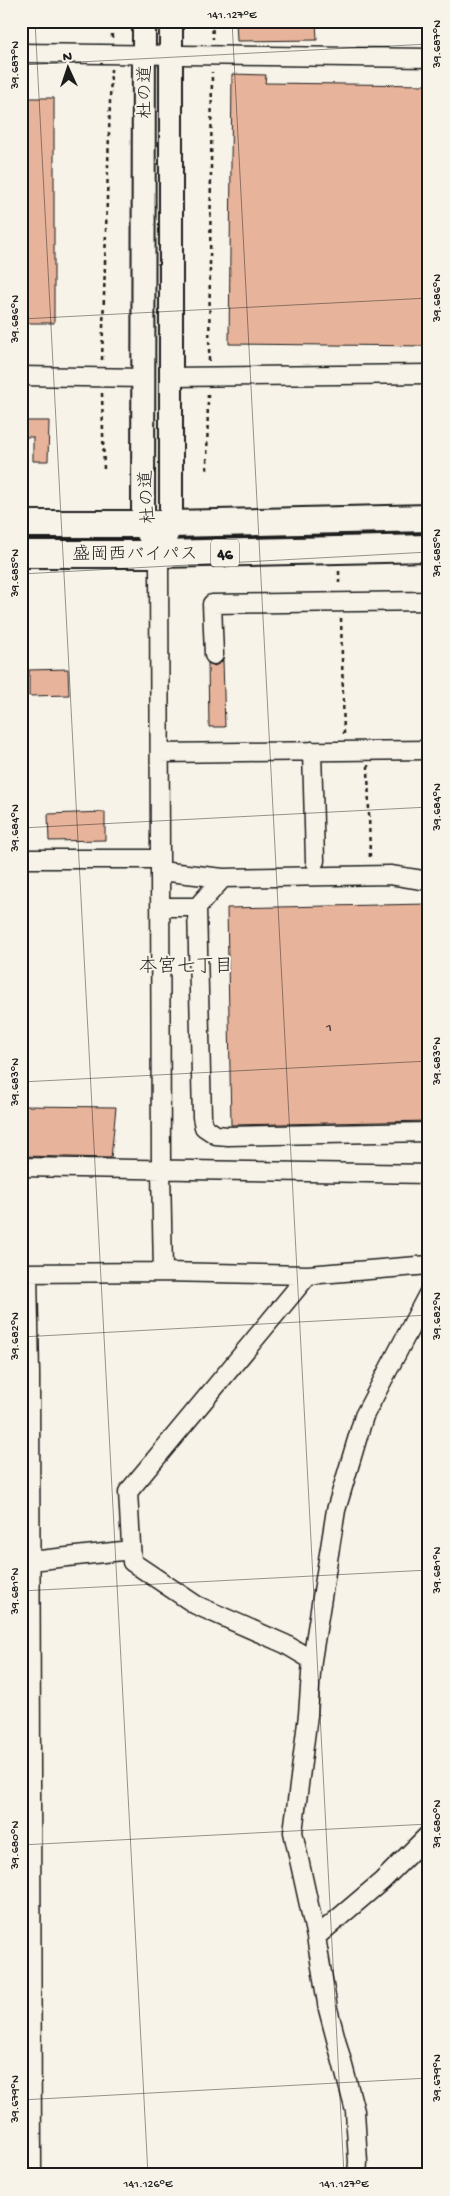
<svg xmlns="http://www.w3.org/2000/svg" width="450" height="2196" viewBox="0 0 450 2196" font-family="'Gochi Hand','Klee One',sans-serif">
  <rect width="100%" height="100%" fill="#f7f3e8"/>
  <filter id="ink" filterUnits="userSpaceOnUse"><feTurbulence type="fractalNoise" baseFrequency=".02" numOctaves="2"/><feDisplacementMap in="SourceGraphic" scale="10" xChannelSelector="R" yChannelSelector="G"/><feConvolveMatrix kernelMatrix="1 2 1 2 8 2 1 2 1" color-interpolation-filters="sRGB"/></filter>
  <g filter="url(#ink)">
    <path fill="#e7b39a" stroke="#1c1c1c" d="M 236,21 L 316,21 L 317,40 L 237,41 Z
      M 232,74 L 266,75 L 265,83 L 429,85 L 429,346 L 229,344 Z
      M 21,98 L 54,98 L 54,323 L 21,323 Z
      M 21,421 L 49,421 L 48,461 L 33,461 L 33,437 L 21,437 Z
      M 223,660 L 225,727 L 209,727 L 208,663 L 215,666 Z
      M 68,669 L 69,695 L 29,696 L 29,670 Z
      M 105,812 L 105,840 L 49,841 L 48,814 Z
      M 429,904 L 429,1121 L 231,1125 L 227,908 Z
      M 21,1106 L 116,1107 L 111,1158 L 21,1156 Z"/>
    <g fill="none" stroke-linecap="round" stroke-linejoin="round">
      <defs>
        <path id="minor" d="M 21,53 L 429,58
          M 21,376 L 144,378
          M 171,377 L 429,374
          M 159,554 L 161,1170 L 163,1272
          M 214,655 L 212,604 L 429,601
          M 312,751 L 315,861
          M 160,753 L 429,750
          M 21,859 L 160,859
          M 160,871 L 223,878 L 390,875 L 429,881
          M 160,907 L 197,907 L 223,878
          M 197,907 L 202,1117 L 204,1127 L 216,1135 L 228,1136 L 429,1132
          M 21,1167 L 429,1174
          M 21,1273 L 163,1272 L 308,1275 L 429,1265
          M 28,1274 L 30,1374 L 32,2175
          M 308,1275 L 128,1492 L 132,1562 L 196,1605 L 285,1644 L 312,1660
          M 31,1561 L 131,1550
          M 316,1937 L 382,1881 L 429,1834
          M 357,2175 L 358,2162 L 355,2111 L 328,2009 L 316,1937 L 293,1832 L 308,1715 L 312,1660 L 336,1510 L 364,1416 L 429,1292"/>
        <path id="major" d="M 144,21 L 143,524 L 159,554
          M 165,539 L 171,524 L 171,21"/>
        <path id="highway" d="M 21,524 L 171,524 L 429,518
          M 21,554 L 159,554 L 429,548"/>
      </defs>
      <use href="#minor" stroke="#1c1c1c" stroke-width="21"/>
      <use href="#major" stroke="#1c1c1c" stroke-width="26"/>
      <use href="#highway" stroke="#1c1c1c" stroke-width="30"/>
      <path stroke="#1c1c1c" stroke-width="2.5" stroke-dasharray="4 4" stroke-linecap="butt" d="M 212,21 L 213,39
        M 112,38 L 112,21
        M 102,360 L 111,69
        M 209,361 L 212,72
        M 102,393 L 104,472
        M 207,470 L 208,392
        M 339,571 L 339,586
        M 341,618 L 344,735
        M 368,765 L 370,860"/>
      <use href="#minor" stroke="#f7f3e8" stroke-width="18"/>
      <use href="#major" stroke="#f7f3e8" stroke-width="22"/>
      <use href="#highway" stroke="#f7f3e8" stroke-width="26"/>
    </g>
  </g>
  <path fill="none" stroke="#1c1c1c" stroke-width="1" stroke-opacity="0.45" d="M 35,21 L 148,2175M 232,21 L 344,2175M 428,21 L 429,34M 21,65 L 429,44M 21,319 L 429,298M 21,574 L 429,552M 21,828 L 429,807M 21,1082 L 429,1061M 21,1337 L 429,1315M 21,1591 L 429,1570M 21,1845 L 429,1824M 21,2100 L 429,2078"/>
  <g text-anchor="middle" stroke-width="4" stroke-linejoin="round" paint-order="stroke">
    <g font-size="15" fill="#4f423c">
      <text x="329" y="1031">1</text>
    </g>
    <rect fill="#f7f3e8" stroke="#5e5c59" stroke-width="1" x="211" y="539.5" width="28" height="27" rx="4"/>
    <g font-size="16" font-weight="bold" fill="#1c1c1c">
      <text x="225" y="559">46</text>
    </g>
    <g font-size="18" fill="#1c1c1c" stroke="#f7f3e8">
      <text transform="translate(144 92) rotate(-90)" y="6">杜の道</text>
      <text transform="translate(146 497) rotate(-93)" y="6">杜の道</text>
      <text x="135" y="559">盛岡西バイパス</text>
    </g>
    <g font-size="19" fill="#1c1c1c" stroke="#f7f3e8">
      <text x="186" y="971">本宮七丁目</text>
    </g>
  </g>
  <rect width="450" height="2196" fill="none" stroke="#f7f3e8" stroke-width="55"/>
  <g transform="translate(68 68) rotate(357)" stroke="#f7f3e8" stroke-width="4" paint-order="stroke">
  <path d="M0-4L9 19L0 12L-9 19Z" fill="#1c1c1c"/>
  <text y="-8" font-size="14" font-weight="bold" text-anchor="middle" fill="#1c1c1c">N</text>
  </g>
  <rect x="28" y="28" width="394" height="2140" fill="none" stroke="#1c1c1c" stroke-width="2"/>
  <g font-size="12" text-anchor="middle" fill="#1c1c1c">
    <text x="232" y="18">141.127°E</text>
    <text transform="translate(436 44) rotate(-90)" y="4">39.687°N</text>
    <text transform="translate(14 65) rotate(-90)" y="4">39.687°N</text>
    <text transform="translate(436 298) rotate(-90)" y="4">39.686°N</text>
    <text transform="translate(14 319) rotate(-90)" y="4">39.686°N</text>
    <text transform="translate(436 553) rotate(-90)" y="4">39.685°N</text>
    <text transform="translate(14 573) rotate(-90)" y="4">39.685°N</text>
    <text transform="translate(436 807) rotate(-90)" y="4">39.684°N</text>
    <text transform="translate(14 828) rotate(-90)" y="4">39.684°N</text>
    <text transform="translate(436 1061) rotate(-90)" y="4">39.683°N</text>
    <text transform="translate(14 1082) rotate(-90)" y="4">39.683°N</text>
    <text transform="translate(436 1316) rotate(-90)" y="4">39.682°N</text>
    <text transform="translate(14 1336) rotate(-90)" y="4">39.682°N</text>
    <text transform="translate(436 1570) rotate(-90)" y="4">39.681°N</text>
    <text transform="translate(14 1591) rotate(-90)" y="4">39.681°N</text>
    <text transform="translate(436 1824) rotate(-90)" y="4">39.680°N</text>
    <text transform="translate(14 1845) rotate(-90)" y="4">39.680°N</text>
    <text transform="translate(436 2078) rotate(-90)" y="4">39.679°N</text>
    <text transform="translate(14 2099) rotate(-90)" y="4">39.679°N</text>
    <text x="148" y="2187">141.126°E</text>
    <text x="344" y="2187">141.127°E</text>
  </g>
</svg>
